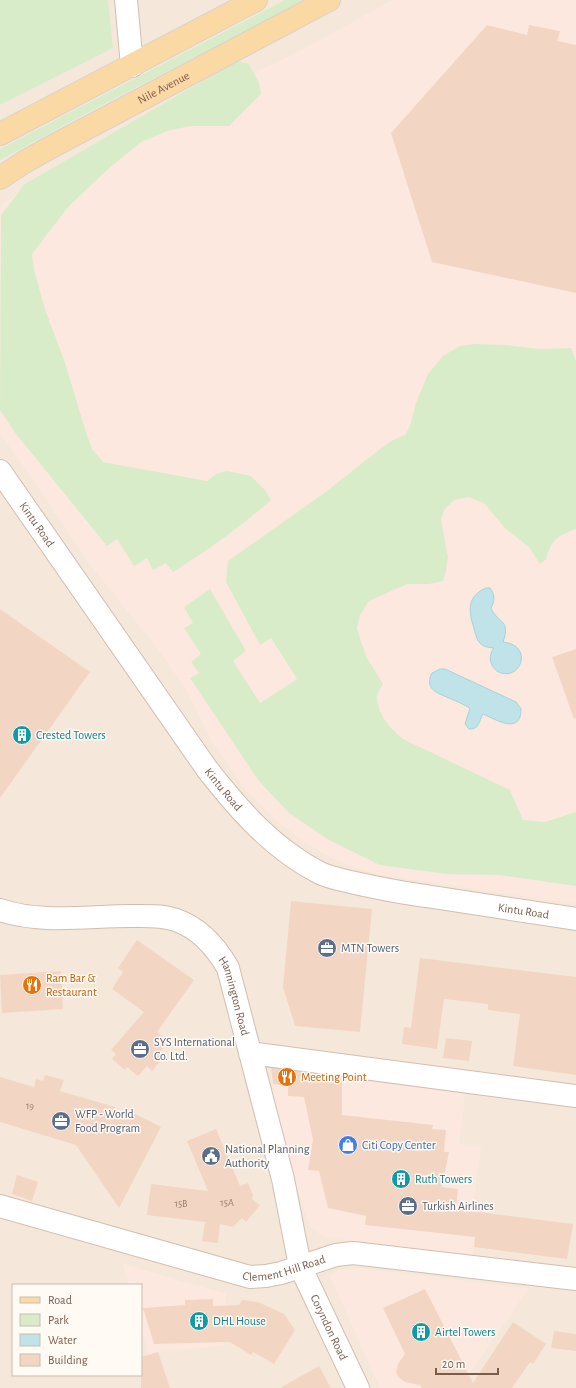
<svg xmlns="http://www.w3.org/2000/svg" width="576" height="1388" viewBox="0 0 576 1388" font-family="'Alegreya Sans',sans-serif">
  <rect width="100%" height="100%" fill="#fdf6ec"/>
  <path fill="#f5e8da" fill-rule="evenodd" d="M 0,0 L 576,0 L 576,1388 L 0,1388 ZM 13,1285 L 141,1285 L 141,1375 L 13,1375 Z"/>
  <path fill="#fde8e0" d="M 393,0 L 576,0 L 576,904 L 375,874 L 336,860 L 304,842 L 273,817 L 247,791 L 213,744 L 187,691 L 158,649 L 89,563 L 38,487 L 0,433 L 0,207 L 4,203 L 24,190 L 169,114 L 296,53 Z
    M 270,1065 L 465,1093 L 459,1144 L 481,1148 L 471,1221 L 477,1222 L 472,1256 L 324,1237 L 310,1227 L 286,1155 L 274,1095 Z
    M 123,1264 L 226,1294 L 224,1345 L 158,1352 L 149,1355 L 141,1326 L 141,1285 L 129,1285 Z
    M 360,1268 L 528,1289 L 460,1388 L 380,1388 L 330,1276 L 340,1270 Z"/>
  <path fill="#d8ecc9" d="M 0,0 L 108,0 L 113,48 L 0,105 Z
    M 285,0 L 307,0 L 102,105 L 0,160 L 0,149 Z
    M 237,61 L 249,64 L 259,83 L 261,94 L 229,126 L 192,126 L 170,130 L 141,142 L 107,170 L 68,207 L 32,254 L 34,270 L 45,309 L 65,363 L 85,429 L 92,449 L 103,462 L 207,481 L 216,474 L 227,471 L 251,476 L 265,490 L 271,500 C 240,527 208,550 173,572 L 166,563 L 153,570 L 147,558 L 134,566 L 117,539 L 107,546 L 16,434 L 0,410 L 1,215 L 25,184 Z
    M 475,344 L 507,345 L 539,349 L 571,348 L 576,361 L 576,529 C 557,536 552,539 546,559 L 540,564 L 529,547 L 505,528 L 484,503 L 469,497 L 454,500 L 444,510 L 441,520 L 448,557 L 446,571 L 443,581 L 429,584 L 407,584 L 369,601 L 360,615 L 357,628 L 361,642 L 367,658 L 383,684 C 381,687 378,692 377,696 C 377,714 390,728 403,739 L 510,790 L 523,820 L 545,822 L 576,812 L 576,886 L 499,875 L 446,874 L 380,865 L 329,840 L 289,813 L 258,780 L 190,678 L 199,673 L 191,662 L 201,654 L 184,628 L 193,623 L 184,607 L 210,589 L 246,651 L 233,661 L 260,703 L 297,679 L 271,638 L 260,645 L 226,582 L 228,561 L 323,494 L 380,449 L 393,440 L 405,435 L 410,426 L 416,403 L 428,374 L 443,356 L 460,346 Z"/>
  <path fill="#bfe3e8" stroke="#a5d3da" d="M 486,588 L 490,588 C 495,594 495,602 491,608 C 498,624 511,619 503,642 C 533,645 522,679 501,673 C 497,672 494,669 492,665 C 489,659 490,653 494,648 C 477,647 477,639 473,625 C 468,609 468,596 486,588 Z
    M 440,669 L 445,669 L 516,702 L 521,709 C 521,736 495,719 483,714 C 479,721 479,730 469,729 L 465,724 L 470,708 C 463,704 456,701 449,698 C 437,693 424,689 432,673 Z"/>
  <path fill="#f3d5c3" d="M 487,25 L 527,35 L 529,25 L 560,31 L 557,41 L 576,45 L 576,293 L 432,262 L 391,133 Z
    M 0,609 L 90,672 L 0,798 Z
    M 576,649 L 576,718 L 574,719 L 552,657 Z
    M 291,901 L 372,909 L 360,1032 L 295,1026 L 283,987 Z
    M 137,940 L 194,980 L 157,1032 L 169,1041 L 159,1054 L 163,1058 L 152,1071 L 147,1066 L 138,1076 L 127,1067 L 125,1070 L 112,1059 L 116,1054 L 111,1050 L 144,1012 L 112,989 L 123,972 L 118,968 Z
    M 420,958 L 576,977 L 576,1075 L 513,1066 L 520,1014 L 488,1010 L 488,1004 L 444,999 L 437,1049 L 402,1044 L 404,1027 L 411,1028 Z
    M 61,971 L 63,1009 L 2,1013 L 0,975 Z
    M 446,1038 L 472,1041 L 469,1061 L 443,1058 Z
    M 271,1068 L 342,1078 L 342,1115 L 433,1125 L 432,1129 L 446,1130 L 444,1152 L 449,1152 L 442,1187 L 458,1189 L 456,1209 L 573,1224 L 567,1259 L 474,1247 L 475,1237 L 365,1225 L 366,1216 L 328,1208 L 319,1171 L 308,1170 L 313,1140 L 304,1097 L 288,1096 L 288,1086 L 273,1084 Z
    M 45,1075 L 64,1080 L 60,1091 L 115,1107 L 123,1118 L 135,1114 L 161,1127 L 119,1208 L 76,1145 L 0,1122 L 0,1077 L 34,1087 L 36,1079 L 43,1081 Z
    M 216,1129 L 240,1186 L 248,1183 L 253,1195 L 252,1199 L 260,1205 L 246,1222 L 242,1218 L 233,1227 L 220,1224 L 218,1243 L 202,1241 L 205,1222 L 147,1215 L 151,1184 L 208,1191 L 187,1141 Z
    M 17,1175 L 38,1182 L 32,1201 L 12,1194 Z
    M 425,1289 L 473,1383 L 513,1322 L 546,1344 L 533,1364 L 530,1362 L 512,1388 L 422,1388 L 420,1385 L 405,1382 L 398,1377 L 396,1372 L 398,1364 L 405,1354 L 383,1308 Z
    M 213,1299 L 213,1306 L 239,1305 L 242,1300 L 258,1302 L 284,1314 L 295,1330 L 274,1364 L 253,1352 L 251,1355 L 230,1342 L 154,1344 L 143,1308 L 185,1305 L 185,1300 Z
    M 554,1331 L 576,1334 L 576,1351 L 551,1348 Z
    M 158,1352 L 170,1388 L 141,1388 L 141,1357 Z
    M 319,1366 L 331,1388 L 280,1388 Z"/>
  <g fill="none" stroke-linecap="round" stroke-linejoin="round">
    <defs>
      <g id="minor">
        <path d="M 126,0 L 132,66"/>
        <path id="s1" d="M 0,471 L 207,769 C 239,810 273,849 320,873 C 330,878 343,880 355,883 C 378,888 402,893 426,896 C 476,904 526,911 576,919"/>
        <path id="s2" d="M 0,910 C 41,924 88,916 130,916 C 145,916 161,915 176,920 C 199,928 216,947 228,968 L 283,1179 L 300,1266 L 358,1388"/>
        <path d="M 250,1053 L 576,1096"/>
        <path id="s3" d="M 0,1206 L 250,1277 L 266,1276 L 281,1273 L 336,1255 L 353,1253 L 576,1279"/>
      </g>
      <g id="major">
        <path d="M 0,134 L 256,0"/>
        <path id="s4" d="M 0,178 L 26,161 L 53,146 L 329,0"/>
      </g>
    </defs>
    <use href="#minor" stroke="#d1beb0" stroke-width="24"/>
    <use href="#major" stroke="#dad1cd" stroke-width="24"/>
    <use href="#minor" stroke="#fff" stroke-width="22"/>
    <use href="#major" stroke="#fbd9a5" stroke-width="22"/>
  </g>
  <defs>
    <symbol id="building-disc" viewBox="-11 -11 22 22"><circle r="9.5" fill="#0f9aa8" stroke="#fffaf3"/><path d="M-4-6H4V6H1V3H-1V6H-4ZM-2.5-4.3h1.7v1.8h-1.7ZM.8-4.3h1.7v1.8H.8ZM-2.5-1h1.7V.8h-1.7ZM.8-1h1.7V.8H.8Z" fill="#fff"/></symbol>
    <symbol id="office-disc" viewBox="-11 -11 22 22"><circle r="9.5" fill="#5c6f8a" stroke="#fffaf3"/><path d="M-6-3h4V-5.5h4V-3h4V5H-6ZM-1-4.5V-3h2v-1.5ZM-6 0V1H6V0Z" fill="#fff"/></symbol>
    <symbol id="restaurant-disc" viewBox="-11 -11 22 22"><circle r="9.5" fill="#e8710a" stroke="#fffaf3"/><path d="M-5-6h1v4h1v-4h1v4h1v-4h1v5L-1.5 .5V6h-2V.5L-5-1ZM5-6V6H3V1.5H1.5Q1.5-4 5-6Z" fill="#fff"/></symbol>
    <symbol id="shop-disc" viewBox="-11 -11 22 22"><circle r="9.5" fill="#3f7fe0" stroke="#fffaf3"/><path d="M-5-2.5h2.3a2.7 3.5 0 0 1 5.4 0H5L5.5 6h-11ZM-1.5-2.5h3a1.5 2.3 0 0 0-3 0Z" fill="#fff"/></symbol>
    <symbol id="civic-disc" viewBox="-11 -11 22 22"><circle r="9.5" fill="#5c6f8a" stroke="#fffaf3"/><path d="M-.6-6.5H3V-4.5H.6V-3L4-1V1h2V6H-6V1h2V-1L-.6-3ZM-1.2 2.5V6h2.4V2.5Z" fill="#fff"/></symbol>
  </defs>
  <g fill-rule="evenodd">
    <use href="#building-disc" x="11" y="724" width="22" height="22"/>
    <use href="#office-disc" x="316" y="937" width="22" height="22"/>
    <use href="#restaurant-disc" x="21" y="974" width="22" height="22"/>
    <use href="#office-disc" x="129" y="1038" width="22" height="22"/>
    <use href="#restaurant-disc" x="276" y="1066" width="22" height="22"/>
    <use href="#office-disc" x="50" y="1110" width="22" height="22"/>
    <use href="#shop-disc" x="337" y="1134" width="22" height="22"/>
    <use href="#civic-disc" x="200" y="1145" width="22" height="22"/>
    <use href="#building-disc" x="390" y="1168" width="22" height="22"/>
    <use href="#office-disc" x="397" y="1195" width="22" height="22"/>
    <use href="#building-disc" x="188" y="1310" width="22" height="22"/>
    <use href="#building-disc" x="410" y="1321" width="22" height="22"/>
  </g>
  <g text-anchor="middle" stroke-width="3" stroke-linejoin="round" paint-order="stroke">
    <g font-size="10" fill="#987a6a">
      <text x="30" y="1109">19</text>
      <text x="227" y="1206">15A</text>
      <text x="181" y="1207">15B</text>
    </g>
    <g font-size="12" fill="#7a5c4d" stroke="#fffaf3">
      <text dy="4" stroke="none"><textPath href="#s4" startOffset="187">Nile Avenue</textPath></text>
      <text dy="4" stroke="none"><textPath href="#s1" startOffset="65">Kintu Road</textPath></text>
      <text dy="4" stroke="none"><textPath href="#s1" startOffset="389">Kintu Road</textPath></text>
      <text dy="4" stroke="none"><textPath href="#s1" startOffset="725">Kintu Road</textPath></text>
      <text dy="4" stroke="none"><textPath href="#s2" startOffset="278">Hannington Road</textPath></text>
      <text dy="4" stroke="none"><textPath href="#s3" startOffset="295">Clement Hill Road</textPath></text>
      <text dy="4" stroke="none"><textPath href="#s2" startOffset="624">Coryndon Road</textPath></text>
    </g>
    <g font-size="12" fill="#0d838f" stroke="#fffaf3" text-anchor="start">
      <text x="36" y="739">Crested Towers</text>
      <text x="415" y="1183">Ruth Towers</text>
      <text x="213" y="1325">DHL House</text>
      <text x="435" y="1336">Airtel Towers</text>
    </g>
    <g font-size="12" fill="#4e5e75" stroke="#fffaf3" text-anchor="start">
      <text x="341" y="952">MTN Towers</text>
      <text x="154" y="1046">SYS International<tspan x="154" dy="14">Co. Ltd.</tspan></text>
      <text x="75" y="1118">WFP - World<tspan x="75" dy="14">Food Program</tspan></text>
      <text x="225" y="1153">National Planning<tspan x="225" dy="14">Authority</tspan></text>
      <text x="422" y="1210">Turkish Airlines</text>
    </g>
    <g font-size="12" fill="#c56008" stroke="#fffaf3" text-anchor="start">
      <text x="46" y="982">Ram Bar &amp;<tspan x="46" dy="14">Restaurant</tspan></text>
      <text x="301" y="1081">Meeting Point</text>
    </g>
    <g font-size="12" fill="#366cbe" stroke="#fffaf3" text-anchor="start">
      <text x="362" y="1149">Citi Copy Center</text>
    </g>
  </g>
  <rect x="12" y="1284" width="130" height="92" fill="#fffaf3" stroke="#cabbb1"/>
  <rect x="20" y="1297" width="20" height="6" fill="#fbd9a5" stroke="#cabbb1"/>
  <text x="48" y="1304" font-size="12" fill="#7a5c4d">Road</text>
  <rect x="20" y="1314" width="20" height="12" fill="#d8ecc9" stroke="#cabbb1"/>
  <text x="48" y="1324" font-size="12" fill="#7a5c4d">Park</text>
  <rect x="20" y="1334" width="20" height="12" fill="#bfe3e8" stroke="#cabbb1"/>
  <text x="48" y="1344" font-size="12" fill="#7a5c4d">Water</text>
  <rect x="20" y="1354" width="20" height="12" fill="#f3d5c3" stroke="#cabbb1"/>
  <text x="48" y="1364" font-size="12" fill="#7a5c4d">Building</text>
  <path d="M436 1368v6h62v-6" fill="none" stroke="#7a5c4d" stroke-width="2"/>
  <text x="442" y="1368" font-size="12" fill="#7a5c4d" stroke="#fffaf3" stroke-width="3" paint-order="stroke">20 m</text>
</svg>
